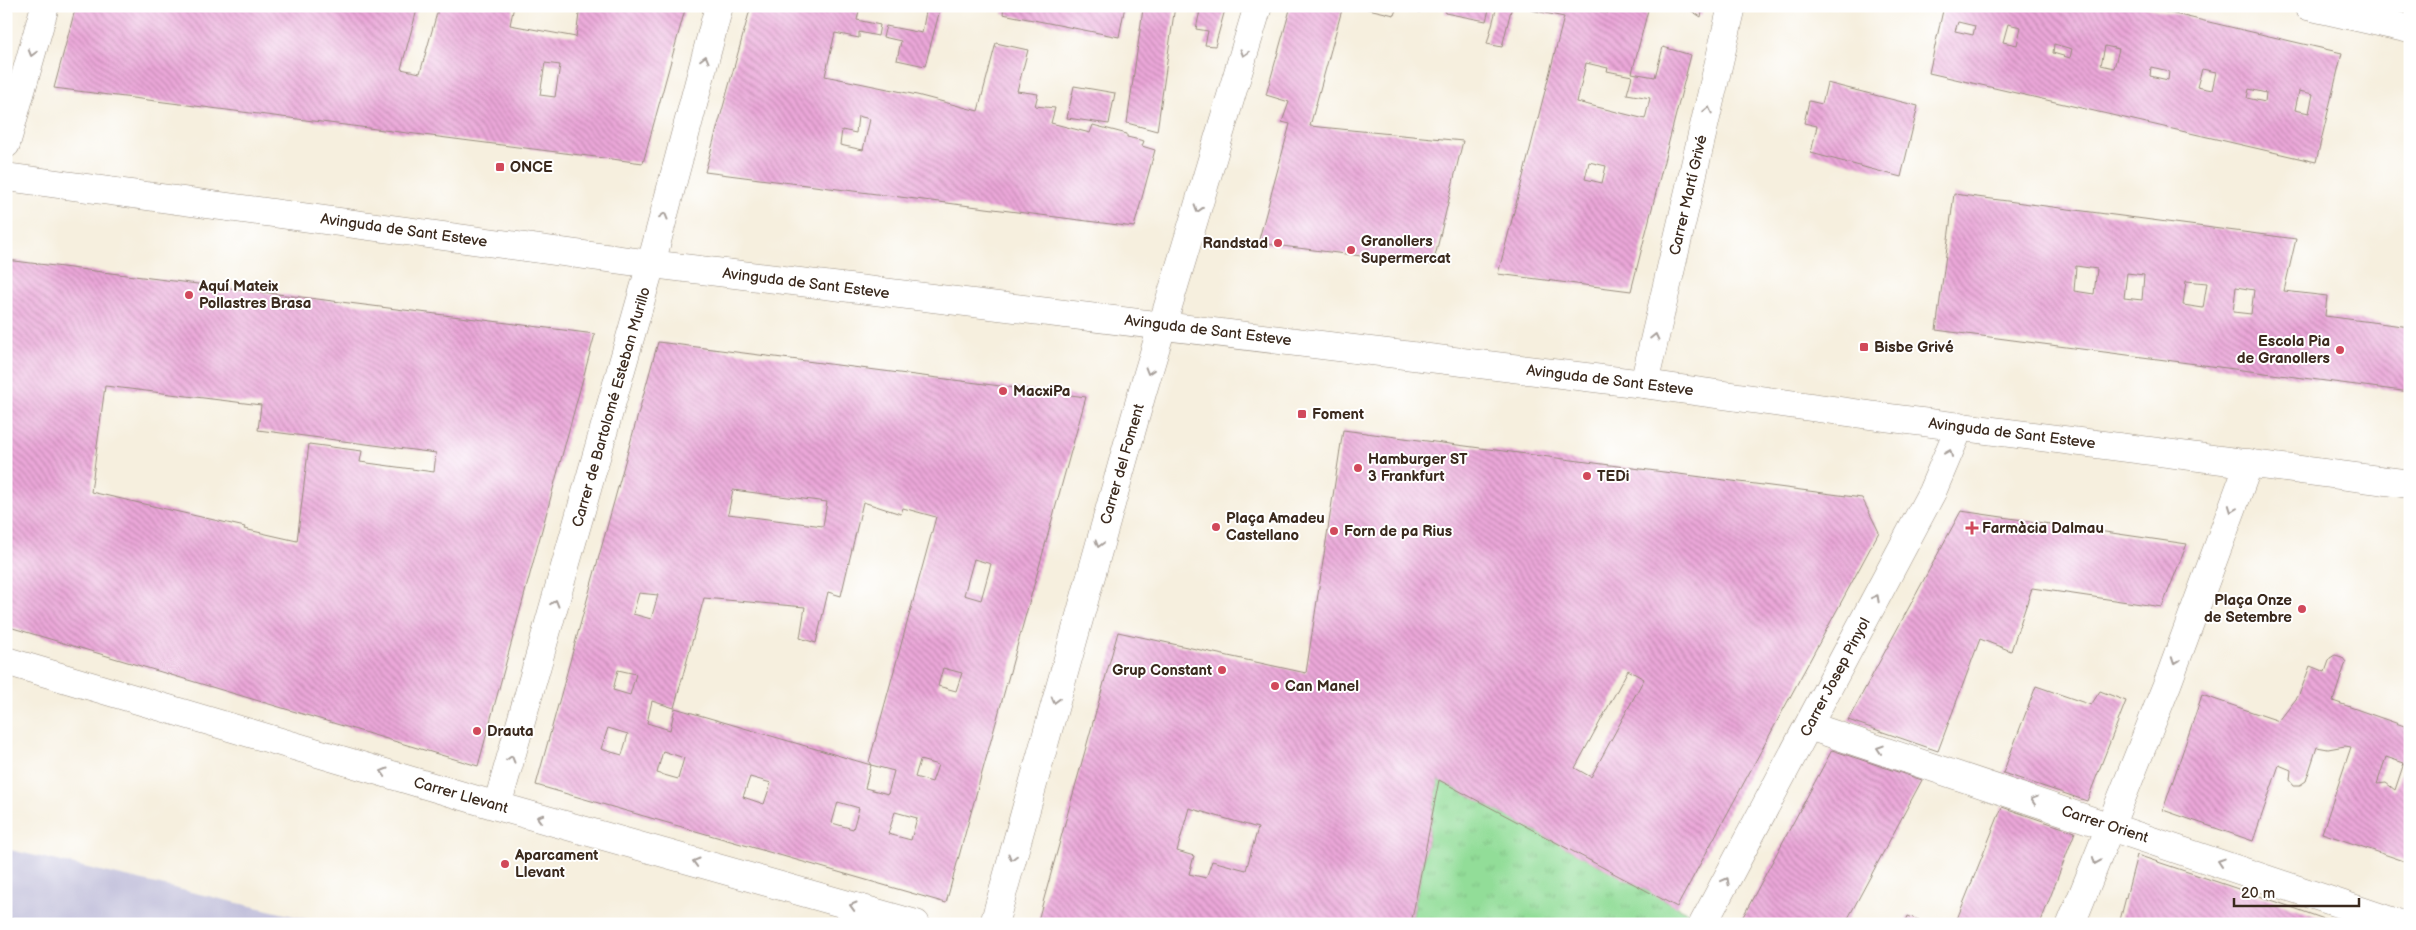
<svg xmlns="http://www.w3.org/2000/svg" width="2416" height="930" viewBox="0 0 2416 930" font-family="'Balsamiq Sans',sans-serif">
  <defs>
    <pattern id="grass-tufts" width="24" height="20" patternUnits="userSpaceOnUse" patternTransform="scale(1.25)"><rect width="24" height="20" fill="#92dd98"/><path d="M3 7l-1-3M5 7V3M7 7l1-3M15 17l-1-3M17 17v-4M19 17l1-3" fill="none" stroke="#7fbe83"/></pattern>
    <pattern id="building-back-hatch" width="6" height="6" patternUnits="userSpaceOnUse" patternTransform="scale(1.25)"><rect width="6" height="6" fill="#eba7d9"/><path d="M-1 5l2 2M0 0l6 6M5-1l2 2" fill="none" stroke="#c088af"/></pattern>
  </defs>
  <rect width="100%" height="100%" fill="#fff"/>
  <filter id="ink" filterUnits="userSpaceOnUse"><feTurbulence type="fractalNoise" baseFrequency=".02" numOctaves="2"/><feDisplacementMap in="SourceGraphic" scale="10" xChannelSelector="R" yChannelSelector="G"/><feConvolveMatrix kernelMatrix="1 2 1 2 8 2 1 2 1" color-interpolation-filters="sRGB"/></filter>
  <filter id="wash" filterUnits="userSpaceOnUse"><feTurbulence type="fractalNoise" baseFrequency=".0096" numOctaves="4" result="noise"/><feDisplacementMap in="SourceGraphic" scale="20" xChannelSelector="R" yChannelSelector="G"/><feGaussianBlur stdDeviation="1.12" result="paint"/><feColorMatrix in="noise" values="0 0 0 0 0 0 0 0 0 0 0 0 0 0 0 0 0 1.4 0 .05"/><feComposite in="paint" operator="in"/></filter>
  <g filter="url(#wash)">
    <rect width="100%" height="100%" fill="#f6efde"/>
    <path fill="#c3c1db" d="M 6,849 L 328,924 L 6,924 Z"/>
    <path fill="url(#grass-tufts)" stroke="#66845b" d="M 1439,780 L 1704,921 L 1703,924 L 1411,924 Z"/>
    <g id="blocks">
      <path fill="url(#building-back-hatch)" fill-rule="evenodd" d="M 6,6 L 13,6 L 7,28 L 6,28 Z
        M 76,6 L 418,6 L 401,69 L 420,73 L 439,6 L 514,6 L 510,25 L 576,37 L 580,6 L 686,6 L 643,163 L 54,88 ZM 545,63 L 560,65 L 555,97 L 540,95 Z
        M 751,6 L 860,6 L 857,20 L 880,25 L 878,36 L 859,32 L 859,38 L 835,33 L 825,76 L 917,95 L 978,111 L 996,43 L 1028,50 L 1017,91 L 1038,94 L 1035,106 L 1055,108 L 1051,123 L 1090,133 L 1093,125 L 1127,134 L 1127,137 L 1144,141 L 1142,146 L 1155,150 L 1134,227 L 705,172 ZM 858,116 L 870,119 L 863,150 L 840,145 L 842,130 L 856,133 Z
        M 927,6 L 941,6 L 925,66 L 897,60 L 901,41 L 883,37 L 886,26 L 922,33 Z
        M 1004,6 L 1125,6 L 1119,37 L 1003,14 Z
        M 1131,6 L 1175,6 L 1157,131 L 1127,123 L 1143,9 Z
        M 1201,6 L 1226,6 L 1215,46 L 1205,45 L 1208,31 L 1196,29 Z
        M 1291,6 L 1343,6 L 1310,126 L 1463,141 L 1433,265 L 1258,243 L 1290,124 L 1282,122 L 1289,102 L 1266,95 Z
        M 1421,6 L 1420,12 L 1397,7 L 1394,15 L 1360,7 Z
        M 1446,6 L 1490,6 L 1486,21 L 1445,13 Z
        M 1497,6 L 1512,6 L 1502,47 L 1487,44 Z
        M 1532,6 L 1601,6 L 1600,11 L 1608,13 L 1606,6 L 1649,6 L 1632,73 L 1655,77 L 1663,47 L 1691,55 L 1631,291 L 1498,274 L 1564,17 L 1531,10 ZM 1586,63 L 1608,68 L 1607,71 L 1632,76 L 1627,94 L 1650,98 L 1645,119 L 1577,102 ZM 1589,162 L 1606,166 L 1602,183 L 1585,179 Z
        M 1691,6 L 1703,6 L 1701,17 L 1690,10 Z
        M 1944,6 L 2140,6 L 2342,53 L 2316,162 L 1929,73 ZM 1958,22 L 1975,26 L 1973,35 L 1955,31 ZM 2008,24 L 2021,27 L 2017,45 L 2003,42 ZM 2054,44 L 2072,49 L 2070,58 L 2053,53 ZM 2105,46 L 2119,49 L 2114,68 L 2101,65 ZM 2151,67 L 2169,71 L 2168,80 L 2150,76 ZM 2202,69 L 2216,72 L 2212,90 L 2197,87 ZM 2249,89 L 2266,93 L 2265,102 L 2247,98 ZM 2299,91 L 2313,94 L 2309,113 L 2295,110 Z
        M 1827,83 L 1918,106 L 1901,177 L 1811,153 L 1817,126 L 1804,123 L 1809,101 L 1822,104 Z
        M 1074,86 L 1115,93 L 1109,124 L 1067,118 Z
        M 1954,194 L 2296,239 L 2284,291 L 2327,296 L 2325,316 L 2410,327 L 2410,392 L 1936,330 ZM 2076,266 L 2097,269 L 2094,294 L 2074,291 ZM 2127,273 L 2144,275 L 2142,300 L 2124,298 ZM 2186,281 L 2207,283 L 2203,308 L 2183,305 ZM 2236,287 L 2254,290 L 2251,314 L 2233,312 Z
        M 7,260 L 595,334 L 478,766 L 6,626 ZM 105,386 L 261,405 L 258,430 L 436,453 L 434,472 L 360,462 L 362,451 L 309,444 L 297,541 L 244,529 L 245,527 L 91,492 Z
        M 658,342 L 1086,397 L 946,903 L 536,785 ZM 733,490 L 827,502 L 823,526 L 728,514 ZM 863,502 L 901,514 L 903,508 L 936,517 L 869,762 L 871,765 L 894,771 L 888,794 L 865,788 L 871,765 L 675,708 L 670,730 L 647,723 L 652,701 L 674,708 L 704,598 L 805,607 L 800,638 L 816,643 L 828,592 L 841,596 ZM 974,559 L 991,564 L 981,600 L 964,595 ZM 639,593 L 658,595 L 651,619 L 633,614 ZM 943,668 L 962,673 L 956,691 L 938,686 ZM 618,670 L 636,674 L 630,695 L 613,690 ZM 608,728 L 628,734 L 622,755 L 601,749 ZM 663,751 L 684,758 L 678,779 L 657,773 ZM 920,760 L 938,765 L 932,782 L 915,777 ZM 750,777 L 771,783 L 764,804 L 743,797 ZM 838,802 L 859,808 L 853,829 L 832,823 ZM 895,812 L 917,818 L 911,840 L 888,834 Z
        M 1343,430 L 1862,498 L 1879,532 L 1677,907 L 1439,780 L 1411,924 L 1037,924 L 1118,632 L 1306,673 ZM 1628,670 L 1644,679 L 1591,777 L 1575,768 ZM 1189,808 L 1258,828 L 1246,870 L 1212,861 L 1206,878 L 1189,874 L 1194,856 L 1177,851 Z
        M 1961,511 L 2187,544 L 2162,607 L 2032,588 L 2011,651 L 1980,639 L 1938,751 L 1848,720 Z
        M 2335,655 L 2342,657 L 2346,662 L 2333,701 L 2410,728 L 2410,863 L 2322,833 L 2351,747 L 2345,746 L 2328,749 L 2317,747 L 2306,781 L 2300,785 L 2294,785 L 2290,780 L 2291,770 L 2279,765 L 2253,841 L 2163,810 L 2202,695 L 2279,721 L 2299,695 L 2310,666 L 2325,672 L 2330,658 ZM 2386,757 L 2404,763 L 2395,790 L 2386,783 L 2377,784 Z
        M 2036,686 L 2091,705 L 2100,691 L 2126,701 L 2087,801 L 2003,773 Z
        M 1832,750 L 1922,780 L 1845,924 L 1739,924 Z
        M 2002,807 L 2075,832 L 2040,924 L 1971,924 L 1957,919 Z
        M 2137,855 L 2277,902 L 2338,924 L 2119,924 Z
        M 1908,916 L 1929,924 L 1905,924 Z"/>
    </g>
  </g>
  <g filter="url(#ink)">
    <use href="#blocks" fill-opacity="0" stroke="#988c7e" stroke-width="1"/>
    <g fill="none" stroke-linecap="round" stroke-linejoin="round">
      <defs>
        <path id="street" d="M 2308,6 L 2410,29
          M 6,144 L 45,6
          M 1644,384 L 1732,6
          M 6,661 L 497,806 L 916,924
          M 1809,726 L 2400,924
          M 497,806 L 651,264 L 719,6
          M 994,924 L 1142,393 L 1258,6
          M 1703,924 L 1932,492 L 1960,426
          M 2071,924 L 2168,682 L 2249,463"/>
        <path id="secondary" d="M 6,177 L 651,264 L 1644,384 L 1891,418 L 2410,484"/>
      </defs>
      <use href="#street" stroke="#988c7e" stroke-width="29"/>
      <use href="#secondary" stroke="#988c7e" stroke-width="29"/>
      <use href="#street" stroke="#fff" stroke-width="28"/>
      <use href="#secondary" stroke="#fff" stroke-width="28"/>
      <path stroke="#3b2a1e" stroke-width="4" stroke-dasharray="8 4" stroke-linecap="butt" d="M 6,919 L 25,924"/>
    </g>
    <defs><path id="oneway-chevron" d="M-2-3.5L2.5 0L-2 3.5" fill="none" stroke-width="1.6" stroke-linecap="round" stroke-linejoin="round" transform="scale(1.25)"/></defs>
    <g stroke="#a79f9a">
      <use href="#oneway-chevron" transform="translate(32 53) rotate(106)"/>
      <use href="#oneway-chevron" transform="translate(1244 53) rotate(107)"/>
      <use href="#oneway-chevron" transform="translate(705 59) rotate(-75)"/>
      <use href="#oneway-chevron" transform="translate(1708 110) rotate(-77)"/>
      <use href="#oneway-chevron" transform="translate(1198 209) rotate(107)"/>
      <use href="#oneway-chevron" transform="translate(664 216) rotate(-75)"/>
      <use href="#oneway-chevron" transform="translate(1655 337) rotate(-77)"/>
      <use href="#oneway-chevron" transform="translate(1149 371) rotate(107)"/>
      <use href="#oneway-chevron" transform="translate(1949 453) rotate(-67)"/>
      <use href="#oneway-chevron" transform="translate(2232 509) rotate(111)"/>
      <use href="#oneway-chevron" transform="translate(1099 544) rotate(106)"/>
      <use href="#oneway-chevron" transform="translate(1876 598) rotate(-62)"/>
      <use href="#oneway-chevron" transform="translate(555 603) rotate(-74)"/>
      <use href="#oneway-chevron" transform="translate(2175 661) rotate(110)"/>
      <use href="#oneway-chevron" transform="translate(1055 700) rotate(105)"/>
      <use href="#oneway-chevron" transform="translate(1880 749) rotate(-162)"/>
      <use href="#oneway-chevron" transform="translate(511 759) rotate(-74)"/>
      <use href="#oneway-chevron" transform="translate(384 772) rotate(-164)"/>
      <use href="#oneway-chevron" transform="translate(2034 800) rotate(-162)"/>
      <use href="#oneway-chevron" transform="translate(540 818) rotate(-164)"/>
      <use href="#oneway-chevron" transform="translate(1012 857) rotate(105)"/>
      <use href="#oneway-chevron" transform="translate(2096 861) rotate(112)"/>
      <use href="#oneway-chevron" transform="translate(696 862) rotate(-164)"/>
      <use href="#oneway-chevron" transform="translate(2221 862) rotate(-162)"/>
      <use href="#oneway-chevron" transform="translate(1726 881) rotate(-62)"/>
      <use href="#oneway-chevron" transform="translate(853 906) rotate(-164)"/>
    </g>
  </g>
  <g fill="#d1495b" stroke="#fff" stroke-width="2">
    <rect x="495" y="162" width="10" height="10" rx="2.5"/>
    <circle cx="1278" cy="243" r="5"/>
    <circle cx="1351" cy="250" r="5"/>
    <circle cx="189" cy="295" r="5"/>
    <rect x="1859" y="342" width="10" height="10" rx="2.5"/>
    <circle cx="2340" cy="350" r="5"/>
    <circle cx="1003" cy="391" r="5"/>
    <rect x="1297" y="409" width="10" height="10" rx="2.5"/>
    <circle cx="1358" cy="468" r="5"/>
    <circle cx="1587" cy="476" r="5"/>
    <circle cx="1216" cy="527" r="5"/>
    <path d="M1969.5 520.5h5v5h5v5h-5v5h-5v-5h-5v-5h5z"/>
    <circle cx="1334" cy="531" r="5"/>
    <circle cx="2302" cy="609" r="5"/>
    <circle cx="1222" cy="670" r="5"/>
    <circle cx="1275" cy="686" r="5"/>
    <circle cx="477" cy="731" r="5"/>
    <circle cx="505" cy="864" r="5"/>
  </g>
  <g text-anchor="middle" stroke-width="4" stroke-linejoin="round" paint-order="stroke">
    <g font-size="15" font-weight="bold" fill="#3b2a1e" stroke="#fff" text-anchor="start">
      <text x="510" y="172">ONCE</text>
      <text x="1361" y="246">Granollers<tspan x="1361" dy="17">Supermercat</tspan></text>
      <text x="1268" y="248" text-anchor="end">Randstad</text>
      <text x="199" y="291">Aquí Mateix<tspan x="199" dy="17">Pollastres Brasa</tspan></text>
      <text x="2330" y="346" text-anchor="end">Escola Pia<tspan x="2330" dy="17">de Granollers</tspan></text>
      <text x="1874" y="352">Bisbe Grivé</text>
      <text x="1013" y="396">MacxiPa</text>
      <text x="1312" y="419">Foment</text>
      <text x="1368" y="464">Hamburger ST<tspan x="1368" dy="17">3 Frankfurt</tspan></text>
      <text x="1597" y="481">TEDi</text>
      <text x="1226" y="523">Plaça Amadeu<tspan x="1226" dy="17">Castellano</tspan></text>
      <text x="1982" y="533">Farmàcia Dalmau</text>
      <text x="1344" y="536">Forn de pa Rius</text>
      <text x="2292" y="605" text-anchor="end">Plaça Onze<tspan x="2292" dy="17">de Setembre</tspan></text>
      <text x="1212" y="675" text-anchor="end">Grup Constant</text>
      <text x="1285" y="691">Can Manel</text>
      <text x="487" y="736">Drauta</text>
      <text x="515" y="860">Aparcament<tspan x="515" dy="17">Llevant</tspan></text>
    </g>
    <g font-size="15" fill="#3b2a1e" stroke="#fff">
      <text transform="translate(1688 195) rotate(-77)" y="5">Carrer Martí Grivé</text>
      <text transform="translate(404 230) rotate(8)" y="5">Avinguda de Sant Esteve</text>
      <text transform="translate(806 283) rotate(7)" y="5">Avinguda de Sant Esteve</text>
      <text transform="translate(1208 330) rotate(7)" y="5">Avinguda de Sant Esteve</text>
      <text transform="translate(1610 380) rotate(7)" y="5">Avinguda de Sant Esteve</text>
      <text transform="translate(611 407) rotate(-74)" y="5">Carrer de Bartolomé Esteban Murillo</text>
      <text transform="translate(2012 433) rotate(7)" y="5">Avinguda de Sant Esteve</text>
      <text transform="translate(1122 464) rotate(-74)" y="5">Carrer del Foment</text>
      <text transform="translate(1835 677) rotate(-62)" y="5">Carrer Josep Pinyol</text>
      <text transform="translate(461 795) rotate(16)" y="5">Carrer Llevant</text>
      <text transform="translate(2105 824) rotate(18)" y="5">Carrer Orient</text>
    </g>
  </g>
  <rect width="2416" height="930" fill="none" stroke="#fff" stroke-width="25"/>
  <path d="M2234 898v8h125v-8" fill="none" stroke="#3b2a1e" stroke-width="2.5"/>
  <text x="2241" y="898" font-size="15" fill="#3b2a1e" stroke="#ffffff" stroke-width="4" paint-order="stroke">20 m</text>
</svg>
